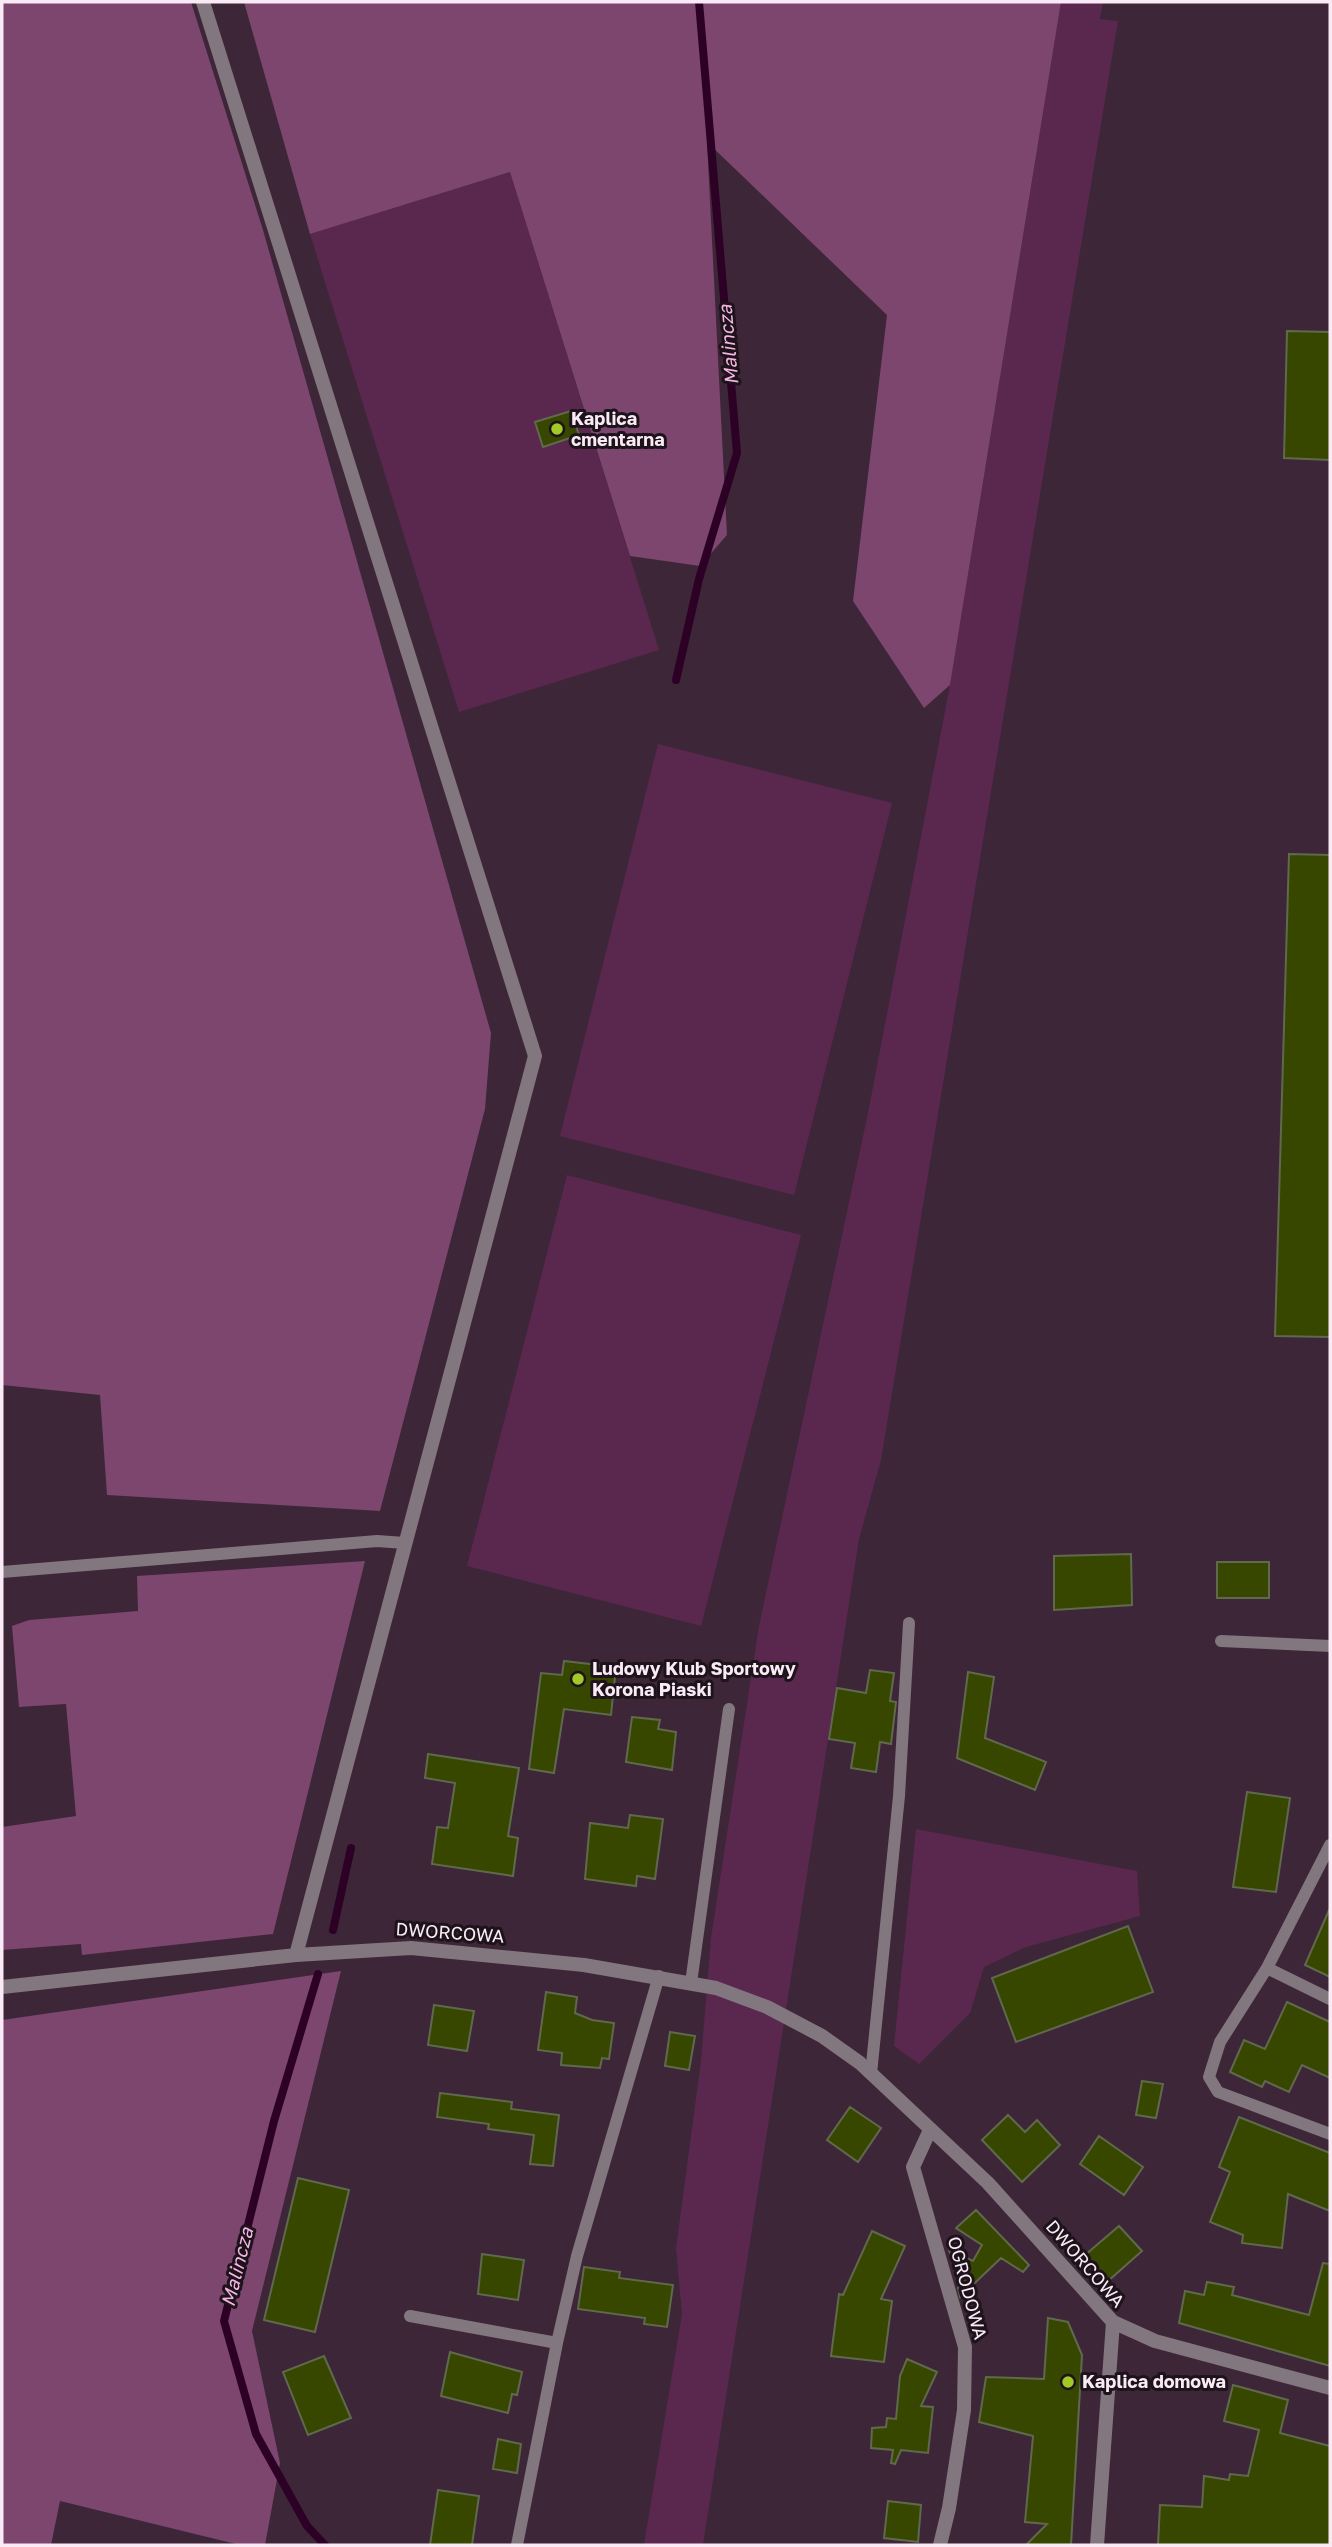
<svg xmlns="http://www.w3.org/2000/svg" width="1332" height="2547" viewBox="0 0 1332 2547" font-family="'Golos Text',sans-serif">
  <rect width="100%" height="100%" fill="#3d2637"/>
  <path fill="#5a284f" d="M 1061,2 L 1103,2 L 1100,19 L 1118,21 L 881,1460 L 859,1539 L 703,2545 L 644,2545 L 682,2314 L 676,2248 L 701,2061 L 711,1938 L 759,1626 L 868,1113 L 950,685 Z
    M 510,172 L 659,650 L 459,712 L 310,234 Z
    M 658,744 L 892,803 L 794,1195 L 560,1136 Z
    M 567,1175 L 801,1235 L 701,1626 L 467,1566 Z
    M 916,1829 L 1137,1871 L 1140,1916 L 1026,1947 L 984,1967 L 970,2013 L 919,2064 L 894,2046 Z"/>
  <path fill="#7c466e" d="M 2,2 L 191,2 L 263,230 L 491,1033 L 485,1109 L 380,1511 L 107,1495 L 100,1395 L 2,1385 Z
    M 244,2 L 1061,2 L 950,685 L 924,708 L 853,601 L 887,315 L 707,142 L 727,535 L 700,566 L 630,556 L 510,172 L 310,234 Z
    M 365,1561 L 273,1934 L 82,1955 L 81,1944 L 2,1950 L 2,1827 L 76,1816 L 66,1704 L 19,1707 L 12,1626 L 29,1620 L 138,1611 L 137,1576 Z
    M 341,1971 L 252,2331 L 280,2463 L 265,2545 L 240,2545 L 60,2501 L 51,2545 L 2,2545 L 2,2020 Z"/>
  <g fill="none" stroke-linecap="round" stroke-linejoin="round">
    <path stroke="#2d0025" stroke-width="8" d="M 676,680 L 699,579 L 737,453 L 699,2
      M 333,1930 L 351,1848
      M 318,1974 L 274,2121 L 224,2321 L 256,2434 L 307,2526 L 325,2545"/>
  </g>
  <path fill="#374700" stroke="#60694d" stroke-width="2" d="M 1287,331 L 1330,332 L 1330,460 L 1284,458 Z
    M 571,411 L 579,435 L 543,447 L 535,422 Z
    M 1289,854 L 1330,855 L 1330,1337 L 1275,1336 Z
    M 1131,1554 L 1132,1605 L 1054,1610 L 1054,1556 Z
    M 1217,1562 L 1269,1562 L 1269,1598 L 1217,1598 Z
    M 564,1661 L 616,1667 L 611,1715 L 564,1709 L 554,1773 L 529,1769 L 541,1673 L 562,1675 Z
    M 870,1670 L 894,1673 L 890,1701 L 896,1702 L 891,1744 L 880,1742 L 876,1772 L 851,1768 L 855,1743 L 829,1739 L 837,1688 L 866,1693 Z
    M 968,1672 L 994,1677 L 985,1738 L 1046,1762 L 1035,1790 L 957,1758 Z
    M 632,1717 L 660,1720 L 658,1729 L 676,1732 L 672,1770 L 626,1762 Z
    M 428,1754 L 519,1768 L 508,1836 L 518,1838 L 513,1876 L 432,1864 L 437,1827 L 448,1828 L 455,1783 L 425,1778 Z
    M 1247,1792 L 1290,1798 L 1276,1892 L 1233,1887 Z
    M 630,1815 L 663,1819 L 655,1879 L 637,1876 L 636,1886 L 585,1879 L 590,1823 L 628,1828 Z
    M 1330,1908 L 1330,1977 L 1305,1965 Z
    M 1128,1926 L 1153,1992 L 1016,2042 L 992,1978 Z
    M 546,1992 L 577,1997 L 575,2013 L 592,2020 L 614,2023 L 609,2059 L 602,2058 L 600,2068 L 561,2065 L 562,2053 L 538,2050 Z
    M 1287,2002 L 1330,2022 L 1330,2078 L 1302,2065 L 1289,2092 L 1265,2081 L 1262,2087 L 1230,2072 L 1244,2040 L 1265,2049 Z
    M 434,2005 L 474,2011 L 467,2051 L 428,2045 Z
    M 670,2032 L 695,2036 L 689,2070 L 665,2066 Z
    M 1142,2081 L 1163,2084 L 1156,2118 L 1136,2115 Z
    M 440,2093 L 512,2102 L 511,2109 L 559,2115 L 553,2166 L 530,2164 L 534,2135 L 488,2129 L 489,2124 L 437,2117 Z
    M 850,2107 L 881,2128 L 858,2162 L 827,2140 Z
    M 1008,2115 L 1025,2132 L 1037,2120 L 1060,2145 L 1022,2182 L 982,2140 Z
    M 1239,2117 L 1330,2153 L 1330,2211 L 1288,2194 L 1282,2248 L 1242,2243 L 1243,2235 L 1210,2222 L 1230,2172 L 1219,2167 Z
    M 1099,2136 L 1143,2167 L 1124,2195 L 1080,2164 Z
    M 298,2178 L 349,2190 L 315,2332 L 264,2320 Z
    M 976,2210 L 1029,2265 L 1023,2272 L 1001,2258 L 960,2297 L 958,2288 L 961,2283 L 949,2250 L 973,2261 L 982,2245 L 956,2228 Z
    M 1119,2226 L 1142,2251 L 1108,2281 L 1085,2255 Z
    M 872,2231 L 905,2246 L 881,2299 L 892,2301 L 884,2362 L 831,2356 L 839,2294 L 843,2295 Z
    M 482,2254 L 524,2260 L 518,2300 L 478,2294 Z
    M 1323,2263 L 1330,2264 L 1330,2366 L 1179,2323 L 1185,2291 L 1204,2295 L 1207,2282 L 1234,2287 L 1232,2295 L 1309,2315 Z
    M 584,2267 L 620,2272 L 619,2278 L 673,2285 L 667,2327 L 644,2324 L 645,2318 L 578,2309 Z
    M 1048,2318 L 1068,2322 L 1082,2355 L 1071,2545 L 1026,2545 L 1047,2524 L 1025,2522 L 1033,2436 L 979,2422 L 986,2377 L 1044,2379 Z
    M 450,2352 L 522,2372 L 517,2395 L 512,2394 L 508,2413 L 441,2396 Z
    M 324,2356 L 351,2418 L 308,2435 L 283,2372 Z
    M 907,2359 L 937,2372 L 921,2406 L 933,2407 L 928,2453 L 901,2450 L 895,2464 L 891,2463 L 893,2450 L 871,2448 L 872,2428 L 886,2427 L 887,2418 L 896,2419 L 900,2376 Z
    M 1233,2385 L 1288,2400 L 1280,2433 L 1330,2446 L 1330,2545 L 1158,2545 L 1160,2505 L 1202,2507 L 1204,2476 L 1229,2480 L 1230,2474 L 1248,2476 L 1259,2430 L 1224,2421 Z
    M 498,2439 L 521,2444 L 517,2473 L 493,2469 Z
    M 438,2490 L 479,2496 L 472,2545 L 430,2545 Z
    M 888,2501 L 921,2505 L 918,2542 L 884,2538 Z"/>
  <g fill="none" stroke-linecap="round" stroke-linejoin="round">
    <path stroke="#82767f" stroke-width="12" d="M 2,1572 L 377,1541 L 405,1543
      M 1221,1641 L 1330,1646
      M 1330,1845 L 1267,1968 L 1220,2042 L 1209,2077 L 1218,2092 L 1330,2134
      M 1267,1968 L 1330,1999
      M 691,1983 L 729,1709
      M 871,2074 L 899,1796 L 909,1623
      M 410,2316 L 557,2343 L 577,2256 L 659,1976
      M 517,2545 L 557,2343"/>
    <path stroke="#82767f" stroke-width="14" d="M 203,2 L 535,1056 L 296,1955
      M 2,1987 L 296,1955 L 411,1948 L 584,1965 L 716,1988 L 767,2007 L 822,2036 L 860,2063 L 988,2183 L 1113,2322 L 1155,2341 L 1330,2388
      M 930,2130 L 913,2167 L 965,2347 L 964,2410 L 949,2508 L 940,2545
      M 1097,2545 L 1113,2322"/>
  </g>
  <g fill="#a2c928" stroke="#1d131a" stroke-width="2.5">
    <circle cx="557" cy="429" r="7"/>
    <circle cx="578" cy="1679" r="7"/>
    <circle cx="1068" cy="2382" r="7"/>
  </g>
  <g text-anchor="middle" stroke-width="6" stroke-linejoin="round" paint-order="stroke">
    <g font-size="18" font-weight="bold" fill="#faeaf5" stroke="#1d131a" text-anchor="start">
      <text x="571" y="425">Kaplica<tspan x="571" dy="21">cmentarna</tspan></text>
      <text x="592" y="1675">Ludowy Klub Sportowy<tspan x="592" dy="21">Korona Piaski</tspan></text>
      <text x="1082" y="2388">Kaplica domowa</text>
    </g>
    <g font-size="18" fill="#faeaf5" stroke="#1d131a">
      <text transform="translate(450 1933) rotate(4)" y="6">DWORCOWA</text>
      <text transform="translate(1085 2264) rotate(49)" y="6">DWORCOWA</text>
      <text transform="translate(967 2288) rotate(75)" y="6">OGRODOWA</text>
    </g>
    <g font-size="19" font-style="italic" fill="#f6b4e4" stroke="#1d131a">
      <text transform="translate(728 345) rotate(-95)" y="7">Malincza</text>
      <text transform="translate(237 2267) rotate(-76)" y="7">Malincza</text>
    </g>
  </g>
  <rect width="1332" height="2547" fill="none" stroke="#faeaf5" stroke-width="7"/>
</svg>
